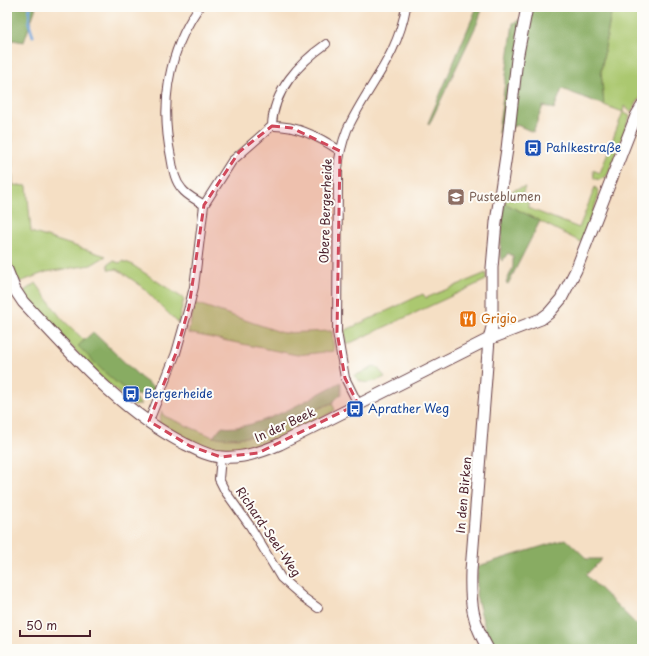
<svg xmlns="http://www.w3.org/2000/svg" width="649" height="656" viewBox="0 0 649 656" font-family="'Playpen Sans',sans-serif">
  <rect width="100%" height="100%" fill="#fdfcf7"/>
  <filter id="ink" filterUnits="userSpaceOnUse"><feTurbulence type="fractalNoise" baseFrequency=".025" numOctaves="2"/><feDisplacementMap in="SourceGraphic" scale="8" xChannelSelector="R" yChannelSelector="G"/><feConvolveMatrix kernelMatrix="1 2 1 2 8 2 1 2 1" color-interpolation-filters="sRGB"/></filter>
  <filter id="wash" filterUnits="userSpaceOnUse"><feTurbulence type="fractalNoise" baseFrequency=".012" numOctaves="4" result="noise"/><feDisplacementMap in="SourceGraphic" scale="16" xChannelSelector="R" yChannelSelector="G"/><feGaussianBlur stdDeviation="0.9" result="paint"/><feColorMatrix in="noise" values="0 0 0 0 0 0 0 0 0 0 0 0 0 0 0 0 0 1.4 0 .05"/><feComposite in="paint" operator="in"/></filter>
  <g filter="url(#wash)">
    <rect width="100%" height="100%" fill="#f5dfc4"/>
    <path fill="#abc86f" stroke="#7a744d" d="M 612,7 L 642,7 L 642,95 L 631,112 L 624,106 L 623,112 L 630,116 L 607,176 L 599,180 L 594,178 L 593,170 L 600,173 L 623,112 L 604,105 L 601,71 Z
      M 7,39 L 12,40 L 10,45 L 8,78 L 13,185 L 27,186 L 31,232 L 106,256 L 91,265 L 46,272 L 20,282 L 14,275 L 7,242 Z
      M 525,187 L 521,198 L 528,200 L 528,208 L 579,228 L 595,187 L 597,189 L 599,195 L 581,242 L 504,203 L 513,190 Z
      M 113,261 L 120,263 L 122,261 L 131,264 L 184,299 L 178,323 L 140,285 L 117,269 L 109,270 L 108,264 Z
      M 486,273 L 486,280 L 346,345 L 344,331 L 423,294 L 426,298 Z
      M 36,283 L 61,318 L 84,340 L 79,346 L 141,404 L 134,406 L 102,378 L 30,303 L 24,291 Z
      M 195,303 L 283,333 L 332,331 L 334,351 L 297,355 L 188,333 Z
      M 376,366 L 385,377 C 374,382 363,387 354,376 Z
      M 332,403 L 335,410 L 334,411 C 297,431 249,465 205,448 C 188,442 174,432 159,423 L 162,410 L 164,416 L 213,437 L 238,438 L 254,435 Z"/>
    <path fill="#88ac62" stroke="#696646" d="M 7,7 L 36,7 L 24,42 L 7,39 Z
      M 477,7 L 483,7 L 477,24 L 429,125 L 428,123 Z
      M 531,7 L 612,7 L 601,71 L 604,105 L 562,89 L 554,109 L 543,106 L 533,132 L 517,125 L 498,133 L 513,23 L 530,15 Z
      M 504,203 L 540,221 L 508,284 L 506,283 L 513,267 L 513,256 L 508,253 L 502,261 L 500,255 Z
      M 93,332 L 141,378 L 155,388 C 150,394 143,397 136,395 C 119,389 91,359 78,346 Z
      M 341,382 L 341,394 L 332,403 L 247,437 L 226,438 L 213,437 L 221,427 C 257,432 309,398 341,382 Z
      M 566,539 L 587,559 L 602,559 L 586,575 L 642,630 L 642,649 L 495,649 L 486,632 L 476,595 L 478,566 Z"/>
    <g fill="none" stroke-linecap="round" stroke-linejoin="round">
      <path stroke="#6ea3db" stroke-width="3" d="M 30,7 L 29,23 L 33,36"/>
    </g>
  </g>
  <g filter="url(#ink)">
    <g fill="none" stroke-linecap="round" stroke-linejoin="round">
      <defs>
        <path id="street" d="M 199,7 C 168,52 160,104 171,157 C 173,168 174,180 182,189 C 187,196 197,200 204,205
          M 272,126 C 273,91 299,63 326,44
          M 358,404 L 345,378 L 337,332 L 338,169 C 339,156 342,143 347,130 C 367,86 397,59 406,7
          M 149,421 L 176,353 L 189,307 L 194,287 L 204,205 L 232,161 L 272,126 C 297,125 320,137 340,151
          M 221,457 L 219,479 L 225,491 L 250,526 L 281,578 L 304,598 L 318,608
          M 7,647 L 9,649"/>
        <path id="secondary" d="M 7,270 L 15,290 L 23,302 C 72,354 120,411 185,444 C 196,449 209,457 222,457 C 242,459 262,452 280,444 L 489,339 L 541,319 L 549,313 L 561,299 L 576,270 L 636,116 L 642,106
          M 488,649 C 472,621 470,603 471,571 L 489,339 L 492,327 L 492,268 L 496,222 L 507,149 L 517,59 L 527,7"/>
      </defs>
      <use href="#street" stroke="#643c42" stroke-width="10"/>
      <use href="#secondary" stroke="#643c42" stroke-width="13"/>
      <use href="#street" stroke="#fff" stroke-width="8"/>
      <use href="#secondary" stroke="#fff" stroke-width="11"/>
    </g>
  </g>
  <path fill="#d1495b" fill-opacity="0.2" stroke="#d1495b" stroke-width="3" stroke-dasharray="8 5" stroke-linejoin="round" d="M 272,126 L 292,128 L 340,151 L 337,332 L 345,378 L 358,404 L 258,453 L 221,457 L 190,446 L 149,421 L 176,353 L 189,307 L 204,205 L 239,152 Z"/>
  <defs>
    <symbol id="bus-square" viewBox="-11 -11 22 22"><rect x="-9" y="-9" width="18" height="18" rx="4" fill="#1a4fb4" stroke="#fdfcf7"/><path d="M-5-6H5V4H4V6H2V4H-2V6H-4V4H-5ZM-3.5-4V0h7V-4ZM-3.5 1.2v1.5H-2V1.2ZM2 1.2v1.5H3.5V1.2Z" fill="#fff"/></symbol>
    <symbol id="school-square" viewBox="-11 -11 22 22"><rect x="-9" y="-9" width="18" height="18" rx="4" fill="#8d6e63" stroke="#fdfcf7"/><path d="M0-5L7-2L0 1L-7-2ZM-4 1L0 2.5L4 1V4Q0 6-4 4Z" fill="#fff"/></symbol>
    <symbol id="restaurant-square" viewBox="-11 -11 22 22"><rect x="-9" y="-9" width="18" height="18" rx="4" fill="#e8710a" stroke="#fdfcf7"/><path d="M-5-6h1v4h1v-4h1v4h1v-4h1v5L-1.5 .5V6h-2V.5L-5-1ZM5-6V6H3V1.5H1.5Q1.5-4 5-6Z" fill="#fff"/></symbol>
  </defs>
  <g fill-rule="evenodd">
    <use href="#bus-square" x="523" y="138" width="20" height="20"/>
    <use href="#school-square" x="446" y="187" width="20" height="20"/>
    <use href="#restaurant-square" x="458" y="309" width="20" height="20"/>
    <use href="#bus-square" x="121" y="384" width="20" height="20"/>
    <use href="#bus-square" x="345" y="399" width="20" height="20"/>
  </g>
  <g text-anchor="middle" stroke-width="4" stroke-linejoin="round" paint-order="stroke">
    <g font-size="12" fill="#164399" stroke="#fdfcf7" text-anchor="start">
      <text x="546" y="152">Pahlkestraße</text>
      <text x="144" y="398">Bergerheide</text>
      <text x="368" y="413">Aprather Weg</text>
    </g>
    <g font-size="12" fill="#785e54" stroke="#fdfcf7" text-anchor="start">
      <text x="469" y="201">Pusteblumen</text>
    </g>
    <g font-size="12" fill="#4a1f2b" stroke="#fdfcf7">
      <text transform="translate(326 211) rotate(-88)" y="4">Obere Bergerheide</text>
      <text transform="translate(285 425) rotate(-25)" y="4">In der Beek</text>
      <text transform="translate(464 495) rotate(-85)" y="4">In den Birken</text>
      <text transform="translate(268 532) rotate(56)" y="4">Richard-Seel-Weg</text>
    </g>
    <g font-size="12" fill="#c56008" stroke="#fdfcf7" text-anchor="start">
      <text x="481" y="323">Grigio</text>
    </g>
  </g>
  <rect width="649" height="656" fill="none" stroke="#fdfcf7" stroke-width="24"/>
  <path d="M20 630v6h70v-6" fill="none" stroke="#4a1f2b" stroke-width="2"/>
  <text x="26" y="630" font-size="12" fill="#4a1f2b" stroke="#fdfcf7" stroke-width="3" paint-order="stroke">50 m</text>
</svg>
